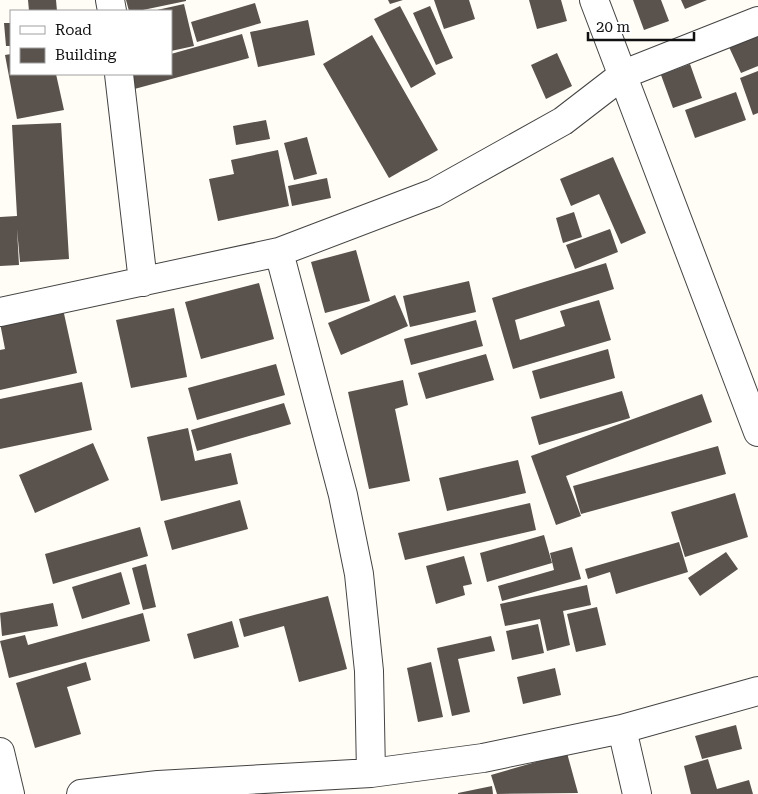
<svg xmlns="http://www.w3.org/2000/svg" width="758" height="794" viewBox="0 0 758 794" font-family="'Roboto Serif',serif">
  <rect width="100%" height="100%" fill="#fffdf5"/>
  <path fill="#5a524d" d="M 28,0 L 56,0 L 57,11 L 29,11 Z
    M 126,0 L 186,0 L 186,1 L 138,11 L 129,11 Z
    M 388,0 L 403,0 L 390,4 Z
    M 434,0 L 469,0 L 475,19 L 444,29 Z
    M 529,0 L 561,0 L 567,21 L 537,29 Z
    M 633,0 L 661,0 L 669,21 L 644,30 Z
    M 681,0 L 707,0 L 685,9 Z
    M 255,3 L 261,23 L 197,42 L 191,22 Z
    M 184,4 L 194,46 L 171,51 L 171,11 L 157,10 Z
    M 400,6 L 436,74 L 411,88 L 374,19 Z
    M 430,6 L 453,58 L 436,65 L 413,13 Z
    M 308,20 L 315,55 L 258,67 L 250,32 Z
    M 4,23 L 11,23 L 11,46 L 6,46 Z
    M 242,34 L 249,58 L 127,91 L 122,74 L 171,74 L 171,54 Z
    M 758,34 L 758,66 L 741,73 L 729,47 Z
    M 372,35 L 438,150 L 389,178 L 323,64 Z
    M 557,53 L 572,86 L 546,99 L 531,65 Z
    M 11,54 L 11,74 L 56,74 L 64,110 L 17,119 L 5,55 Z
    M 690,64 L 702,98 L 673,108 L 661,75 Z
    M 758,71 L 758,113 L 753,115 L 740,78 Z
    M 736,92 L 746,120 L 695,138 L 685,110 Z
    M 266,120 L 270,139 L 236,145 L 233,126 Z
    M 61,123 L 69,259 L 20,262 L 17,229 L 19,265 L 0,266 L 0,217 L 17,216 L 12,125 Z
    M 307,137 L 317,174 L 294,180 L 284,143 Z
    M 278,150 L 289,206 L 218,221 L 209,179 L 234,174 L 231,160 Z
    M 613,157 L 646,233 L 621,244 L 599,194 L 571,206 L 560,179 Z
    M 327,178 L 331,198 L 292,206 L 288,186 Z
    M 574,212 L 582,237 L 563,243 L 556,218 Z
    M 610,229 L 618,252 L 575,269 L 566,245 Z
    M 356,250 L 370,301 L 325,313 L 311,262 Z
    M 606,263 L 614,289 L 515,320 L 520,340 L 565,326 L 560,311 L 599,300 L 611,340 L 513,369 L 492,298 Z
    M 469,281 L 476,312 L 410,327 L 403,296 Z
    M 259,283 L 274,339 L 201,359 L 185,302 Z
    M 395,295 L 408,326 L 341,355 L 328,323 Z
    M 174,308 L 187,377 L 131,388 L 116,320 Z
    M 63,309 L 77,373 L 0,390 L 0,350 L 5,349 L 0,323 Z
    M 476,320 L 483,346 L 411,365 L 404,339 Z
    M 608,349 L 615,378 L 540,399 L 532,371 Z
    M 486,354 L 494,380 L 426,399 L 418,373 Z
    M 276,364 L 285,395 L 197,420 L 188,388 Z
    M 403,380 L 408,405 L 395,409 L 410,481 L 369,489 L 348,392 Z
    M 82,382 L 92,430 L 0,449 L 0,399 Z
    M 622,391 L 630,418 L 539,445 L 531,417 Z
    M 702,394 L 712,422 L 566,476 L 581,516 L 556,525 L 531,456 Z
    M 284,403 L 291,424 L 197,451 L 191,430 Z
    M 188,428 L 195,461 L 231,453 L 238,484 L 161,501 L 147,437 Z
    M 93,443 L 109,480 L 35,513 L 19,475 Z
    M 718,446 L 726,474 L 581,514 L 573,486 Z
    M 518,460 L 526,493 L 447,511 L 439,478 Z
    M 735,493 L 748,537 L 685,557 L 671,512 Z
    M 240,500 L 248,529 L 172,550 L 164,521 Z
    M 530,503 L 536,530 L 405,560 L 398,533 Z
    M 140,527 L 148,556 L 53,584 L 45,554 Z
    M 544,535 L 552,563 L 487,582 L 480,553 Z
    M 679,542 L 688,572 L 616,594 L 610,572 L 588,579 L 585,569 Z
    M 572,547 L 581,579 L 502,601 L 498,586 L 554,570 L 550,553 Z
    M 726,552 L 738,569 L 700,596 L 688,578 Z
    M 464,556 L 472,584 L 463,586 L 465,595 L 436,604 L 426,566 Z
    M 146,564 L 156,607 L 143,610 L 132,568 Z
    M 121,572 L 130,604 L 82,619 L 72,587 Z
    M 587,585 L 591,605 L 563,611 L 570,645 L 547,651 L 540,619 L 505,626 L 500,604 Z
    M 328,596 L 347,669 L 299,682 L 284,626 L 244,637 L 239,619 Z
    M 53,603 L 58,626 L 2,636 L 0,613 Z
    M 597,607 L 606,645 L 576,652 L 567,614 Z
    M 143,613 L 150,641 L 9,678 L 0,641 L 25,635 L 28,645 Z
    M 232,621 L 239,647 L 194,659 L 187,634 Z
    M 538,624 L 544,653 L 512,660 L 506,631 Z
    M 491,636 L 495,651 L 458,659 L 470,712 L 452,716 L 437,648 Z
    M 86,662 L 91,680 L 67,687 L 81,734 L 35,748 L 16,683 Z
    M 431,662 L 443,717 L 418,722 L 407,668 Z
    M 555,668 L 561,695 L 523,704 L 517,677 Z
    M 736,725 L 742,749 L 702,759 L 695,736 Z
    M 567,753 L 578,793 L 497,794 L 491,775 Z
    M 708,759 L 717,789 L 749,780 L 753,794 L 691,794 L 684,766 Z
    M 492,786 L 493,794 L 458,794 L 458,793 Z"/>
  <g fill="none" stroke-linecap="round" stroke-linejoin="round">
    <defs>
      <path id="minor" d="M 110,0 L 112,11
        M 594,0 L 758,432
        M 119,74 L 143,282
        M 279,252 L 343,495 L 359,574 L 369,671 L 371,773
        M 0,312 L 279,252 L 434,193 L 563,121 L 624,74 L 758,21
        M 622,729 L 637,794
        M 0,752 L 10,794
        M 81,794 L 158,785 L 371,773 L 483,758 L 622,729 L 758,691"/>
    </defs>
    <use href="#minor" stroke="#444" stroke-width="30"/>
    <use href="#minor" stroke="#fff" stroke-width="28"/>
  </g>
  <rect x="10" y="10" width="162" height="65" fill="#ffffff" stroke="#a0a0a0"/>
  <rect x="20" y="26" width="25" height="8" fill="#ffffff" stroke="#a0a0a0"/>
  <text x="55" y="35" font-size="15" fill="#111111">Road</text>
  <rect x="20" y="48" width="25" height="15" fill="#5a524d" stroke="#a0a0a0"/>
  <text x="55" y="60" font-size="15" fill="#111111">Building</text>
  <path d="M588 32v8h106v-8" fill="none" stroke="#111111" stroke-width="2.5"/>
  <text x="596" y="32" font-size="15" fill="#111111" stroke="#ffffff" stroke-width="4" paint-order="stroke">20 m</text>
</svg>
